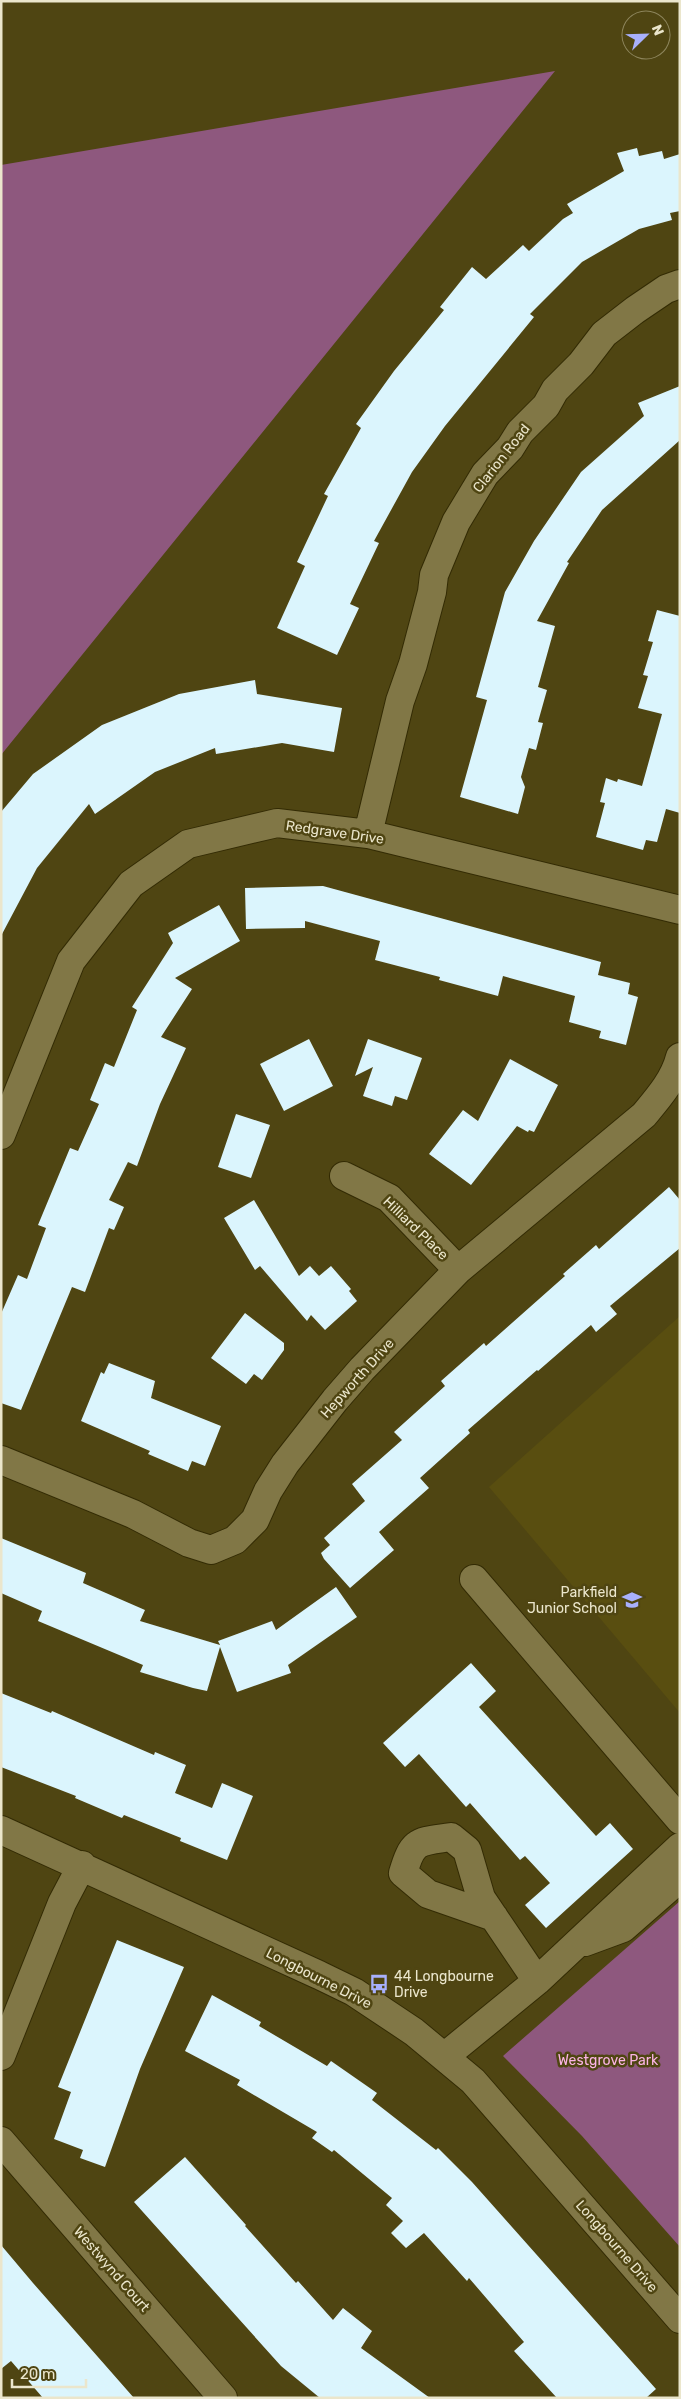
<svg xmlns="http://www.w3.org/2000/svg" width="681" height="2399" viewBox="0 0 681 2399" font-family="Rubik,sans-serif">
  <rect width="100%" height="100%" fill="#4f4512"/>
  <path fill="#594e10" d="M 680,1316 L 680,1713 L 489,1487 Z"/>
  <path fill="#8e587e" d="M 555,71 L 1,755 L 1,165 Z
    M 680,1901 L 680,2247 L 582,2136 L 503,2056 Z"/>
  <path fill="#dbf5fd" d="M 637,148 L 639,156 L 662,151 L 664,159 L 680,154 L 680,211 L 670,213 L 672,220 L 639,229 L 582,262 L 530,314 L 534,317 L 445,426 L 412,472 L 374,541 L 379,543 L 350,604 L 359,608 L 337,655 L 277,628 L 305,566 L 297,562 L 328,496 L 324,494 L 361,428 L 356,424 L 394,371 L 444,310 L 440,307 L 472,267 L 486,279 L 523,245 L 529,251 L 563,219 L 573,213 L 567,204 L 624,171 L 617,153 Z
    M 680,386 L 680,440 L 602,510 L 567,562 L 569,563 L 537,621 L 555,626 L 538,687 L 547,690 L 538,722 L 543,723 L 536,750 L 529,748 L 521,777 L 525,787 L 518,814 L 460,797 L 487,700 L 476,697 L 505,592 L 534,541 L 581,472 L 644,416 L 638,403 Z
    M 657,610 L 680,616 L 680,813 L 666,809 L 657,842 L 646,840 L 643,850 L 596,837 L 605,803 L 600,802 L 606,778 L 617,782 L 618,779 L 642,786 L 662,714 L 638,708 L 648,676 L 643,675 L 653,642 L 648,641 Z
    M 255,680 L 257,694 L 342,708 L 334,752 L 282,743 L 216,754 L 215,748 L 155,772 L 95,814 L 89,804 L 37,868 L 1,936 L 1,812 L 33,774 L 102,725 L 179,694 Z
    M 323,886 L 601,962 L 598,975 L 630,983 L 628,994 L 638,997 L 626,1045 L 599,1038 L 601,1031 L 569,1022 L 575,996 L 503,976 L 498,996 L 439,980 L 440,977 L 375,960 L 380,941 L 305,921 L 305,928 L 246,929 L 245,888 Z
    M 219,905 L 240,941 L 175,978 L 192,989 L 161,1037 L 186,1048 L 160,1104 L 137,1166 L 128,1162 L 109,1200 L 124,1207 L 114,1230 L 109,1228 L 85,1292 L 72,1287 L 21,1410 L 1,1403 L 1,1314 L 18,1275 L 27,1279 L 46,1228 L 38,1225 L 70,1148 L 78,1151 L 99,1104 L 90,1100 L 105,1063 L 114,1067 L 137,1010 L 132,1007 L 173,943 L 168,933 Z
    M 309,1039 L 333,1086 L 284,1111 L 260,1064 Z
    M 368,1039 L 422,1058 L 407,1100 L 395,1096 L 392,1106 L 363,1096 L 373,1067 L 355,1076 Z
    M 510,1059 L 558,1085 L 534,1132 L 529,1130 L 528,1132 L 517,1126 L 471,1185 L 429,1154 L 463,1110 L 478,1121 Z
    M 236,1114 L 270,1125 L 251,1178 L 218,1167 Z
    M 669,1187 L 680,1200 L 680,1248 L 610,1306 L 617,1314 L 596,1332 L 591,1325 L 538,1371 L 537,1370 L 468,1430 L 470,1433 L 420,1478 L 429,1488 L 379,1532 L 394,1550 L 350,1588 L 324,1559 L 321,1553 L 330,1545 L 324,1538 L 365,1501 L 352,1484 L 402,1440 L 394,1432 L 445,1386 L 441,1381 L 484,1343 L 486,1346 L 565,1276 L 563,1274 L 596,1245 L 599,1249 Z
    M 254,1200 L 299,1276 L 310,1266 L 319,1276 L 331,1266 L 351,1289 L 349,1291 L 357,1301 L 325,1330 L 311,1315 L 307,1321 L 260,1266 L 255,1270 L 224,1218 Z
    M 245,1313 L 284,1343 L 284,1350 L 262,1380 L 254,1374 L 246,1384 L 211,1358 Z
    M 109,1363 L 155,1381 L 151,1398 L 221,1426 L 205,1466 L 192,1461 L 188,1471 L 148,1454 L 150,1451 L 81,1421 L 101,1372 L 104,1374 Z
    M 1,1538 L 86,1573 L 83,1583 L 145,1610 L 140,1621 L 220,1645 L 218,1641 L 272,1621 L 276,1630 L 336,1587 L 357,1617 L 288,1665 L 291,1673 L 237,1692 L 220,1647 L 207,1691 L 193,1688 L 140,1672 L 143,1665 L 38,1621 L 42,1611 L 1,1593 Z
    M 471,1663 L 496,1691 L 479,1707 L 596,1836 L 610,1823 L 633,1849 L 546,1928 L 525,1905 L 550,1883 L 525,1856 L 520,1860 L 470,1803 L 466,1807 L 419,1754 L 405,1767 L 383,1743 Z
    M 1,1693 L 51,1713 L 52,1711 L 154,1755 L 155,1752 L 186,1765 L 175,1793 L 212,1808 L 222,1783 L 253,1796 L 227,1860 L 180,1841 L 181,1838 L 124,1815 L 122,1818 L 75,1798 L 76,1796 L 1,1767 Z
    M 117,1940 L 184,1967 L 140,2069 L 105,2167 L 80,2158 L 83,2150 L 54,2139 L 71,2092 L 58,2087 Z
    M 212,1995 L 261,2022 L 259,2026 L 327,2066 L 331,2061 L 377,2093 L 372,2100 L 436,2150 L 438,2148 L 472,2182 L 656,2389 L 646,2398 L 557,2398 L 514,2351 L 524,2342 L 469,2278 L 467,2281 L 424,2233 L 406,2248 L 391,2233 L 403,2221 L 386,2205 L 392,2198 L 334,2150 L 332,2152 L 312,2138 L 317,2132 L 237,2085 L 240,2080 L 185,2051 Z
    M 185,2157 L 246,2225 L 245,2226 L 296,2283 L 298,2281 L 333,2320 L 343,2308 L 372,2331 L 361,2348 L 430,2398 L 320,2398 L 281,2366 L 134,2202 Z
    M 1,2245 L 33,2283 L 134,2398 L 43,2398 L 11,2361 L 1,2369 Z"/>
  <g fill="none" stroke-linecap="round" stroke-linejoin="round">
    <defs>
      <path id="minor" d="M 368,834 L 400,701 L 413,664 L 432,592 L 434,575 L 456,522 L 485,474 L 510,448 L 520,432 L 546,406 L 555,390 L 581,364 L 604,334 L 635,310 L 666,289 L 680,284
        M 1,1135 L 71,961 L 131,884 L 188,844 L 277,823 L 368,834 L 680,910
        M 344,1176 L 389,1198 L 458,1270
        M 1,1460 L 133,1514 L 189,1543 L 211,1550 L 235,1540 L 255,1520 L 268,1491 L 285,1464 L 335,1400 L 362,1369 L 458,1270 L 644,1115 C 659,1097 674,1080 680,1057
        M 474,1579 L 680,1820
        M 1,1830 L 319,1975 L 354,1992 L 414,2032 L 473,2081 L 680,2319
        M 494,1917 L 428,1894 L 403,1873 C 413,1839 418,1842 451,1837 L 467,1850 L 481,1898 L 537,1981
        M 585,1942 L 623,1928 L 680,1878
        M 1,2056 L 62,1903 L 82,1865
        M 444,2057 L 537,1981 L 680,1847
        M 1,2141 L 223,2398"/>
    </defs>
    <use href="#minor" stroke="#332b04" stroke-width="30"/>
    <use href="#minor" stroke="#817746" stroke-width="28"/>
  </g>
  <defs>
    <symbol id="school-bare" viewBox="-9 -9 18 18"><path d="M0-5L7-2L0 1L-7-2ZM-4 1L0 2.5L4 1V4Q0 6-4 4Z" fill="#a8b0fc" stroke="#4f4512" stroke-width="2.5" paint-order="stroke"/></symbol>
    <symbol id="bus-bare" viewBox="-9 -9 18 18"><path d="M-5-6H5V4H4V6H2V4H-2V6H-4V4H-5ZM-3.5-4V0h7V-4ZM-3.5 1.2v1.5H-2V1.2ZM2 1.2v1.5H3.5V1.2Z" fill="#a8b0fc" stroke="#4f4512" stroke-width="2.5" paint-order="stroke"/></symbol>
  </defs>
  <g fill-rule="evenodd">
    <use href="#school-bare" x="618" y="1586" width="28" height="28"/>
    <use href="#bus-bare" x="365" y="1970" width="28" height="28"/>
  </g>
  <g text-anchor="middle" stroke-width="5" stroke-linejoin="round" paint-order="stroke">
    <g font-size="14" fill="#ebe6cc" stroke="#4f4512">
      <text transform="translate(501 458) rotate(-52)" y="5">Clarion Road</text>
      <text transform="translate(335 832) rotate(8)" y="5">Redgrave Drive</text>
      <text transform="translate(416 1228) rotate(44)" y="5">Hilliard Place</text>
      <text transform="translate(357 1378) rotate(-48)" y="5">Hepworth Drive</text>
      <text transform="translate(319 1978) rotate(27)" y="5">Longbourne Drive</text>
      <text transform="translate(617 2246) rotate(49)" y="5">Longbourne Drive</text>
      <text transform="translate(112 2269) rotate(49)" y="5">Westwynd Court</text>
    </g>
    <g font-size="14" fill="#ebe6cc" stroke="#4f4512" text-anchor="end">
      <text x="617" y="1597">Parkfield<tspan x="617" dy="16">Junior School</tspan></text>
      <text x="394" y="1981" text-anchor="start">44 Longbourne<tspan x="394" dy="16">Drive</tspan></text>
    </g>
    <g font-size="14" fill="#fcb4e6" stroke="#4f4512">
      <text x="608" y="2065">Westgrove Park</text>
    </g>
  </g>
  <rect width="681" height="2399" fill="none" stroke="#ebe6cc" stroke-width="5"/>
  <g transform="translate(646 35) rotate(67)"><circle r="24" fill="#4f4512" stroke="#8d855c"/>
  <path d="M0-4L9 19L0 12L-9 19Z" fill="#a8b0fc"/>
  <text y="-8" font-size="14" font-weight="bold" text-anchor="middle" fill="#ebe6cc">N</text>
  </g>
  <path d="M12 2379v8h74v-8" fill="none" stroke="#ebe6cc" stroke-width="2.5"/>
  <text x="20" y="2379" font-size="15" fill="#ebe6cc" stroke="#4f4512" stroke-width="4" paint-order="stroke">20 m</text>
</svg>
